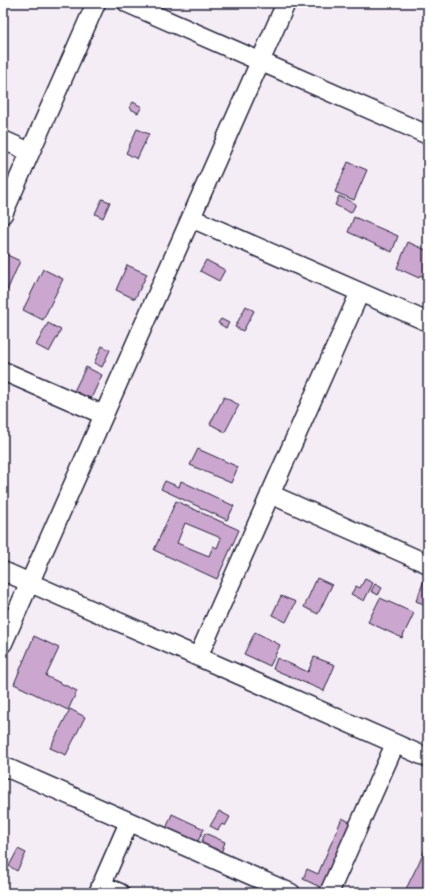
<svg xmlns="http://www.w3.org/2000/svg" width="431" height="896" viewBox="0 0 431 896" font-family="'Architects Daughter',sans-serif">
  <rect width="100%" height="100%" fill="#f5edf5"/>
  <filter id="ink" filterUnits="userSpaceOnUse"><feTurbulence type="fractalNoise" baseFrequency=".025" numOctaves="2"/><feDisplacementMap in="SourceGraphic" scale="8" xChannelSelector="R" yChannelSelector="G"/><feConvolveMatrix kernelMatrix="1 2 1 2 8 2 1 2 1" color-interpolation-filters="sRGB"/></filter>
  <g filter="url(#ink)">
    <path fill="#cba6cf" stroke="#22223b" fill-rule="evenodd" d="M 133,102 L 142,107 L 138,113 L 129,108 Z
      M 137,129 L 149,134 L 137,159 L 126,153 Z
      M 348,162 L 367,170 L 354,200 L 335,192 Z
      M 339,196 L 356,204 L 351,213 L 335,205 Z
      M 102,199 L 110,202 L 103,218 L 95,214 Z
      M 354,217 L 398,236 L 392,252 L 348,232 Z
      M 408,242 L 428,251 L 428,279 L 420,275 L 419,278 L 397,268 Z
      M 3,253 L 20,261 L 3,300 Z
      M 206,260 L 225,270 L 219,281 L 200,271 Z
      M 127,265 L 147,274 L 135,299 L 116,290 Z
      M 43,269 L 63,279 L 43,320 L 23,310 Z
      M 246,306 L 254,311 L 243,331 L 235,327 Z
      M 221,319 L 229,323 L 226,328 L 218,323 Z
      M 48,323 L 61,330 L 49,352 L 36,345 Z
      M 102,346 L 110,350 L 102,367 L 94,363 Z
      M 86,367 L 102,375 L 88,405 L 71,397 Z
      M 224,397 L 239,405 L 225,432 L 210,424 Z
      M 198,449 L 238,467 L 231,483 L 190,465 Z
      M 165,481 L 179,487 L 181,481 L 234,506 L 227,520 L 161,489 Z
      M 176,501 L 239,530 L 217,579 L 154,550 ZM 185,523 L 221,538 L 217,548 L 213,546 L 209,556 L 177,543 Z
      M 317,578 L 332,585 L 318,614 L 304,607 Z
      M 425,578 L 428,579 L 428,606 L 416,601 Z
      M 365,579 L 373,583 L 364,601 L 351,594 L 356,586 L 360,588 Z
      M 375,584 L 382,588 L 378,595 L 371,591 Z
      M 281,596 L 296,602 L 286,622 L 272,615 Z
      M 380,598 L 414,613 L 402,638 L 368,622 Z
      M 255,632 L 280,645 L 270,666 L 244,654 Z
      M 34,636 L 59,648 L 46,676 L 77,691 L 68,710 L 14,684 Z
      M 314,657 L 335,665 L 324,691 L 273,669 L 277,658 L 308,672 Z
      M 70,709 L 85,717 L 66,755 L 50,748 Z
      M 219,811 L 230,817 L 225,826 L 222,824 L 218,830 L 210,826 Z
      M 172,814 L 204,829 L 197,843 L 166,829 Z
      M 342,818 L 350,822 L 322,888 L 303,879 L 307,869 L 318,874 Z
      M 205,833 L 225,842 L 221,853 L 201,844 Z
      M 428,844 L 428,880 L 422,893 L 404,893 Z
      M 18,849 L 26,853 L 17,871 L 9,866 Z"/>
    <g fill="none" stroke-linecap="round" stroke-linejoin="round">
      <defs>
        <path id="street" d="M 127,3 L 428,135
          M 3,140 L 30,152
          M 3,214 L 96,3
          M 191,218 L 428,322
          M 3,371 L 104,415
          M 270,494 L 428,564
          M 3,571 L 428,758
          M 3,643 L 286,3
          M 198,657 L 360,292
          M 3,766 L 291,893
          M 101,885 L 120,893
          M 98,893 L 129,822
          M 329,893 L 395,744"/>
      </defs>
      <use href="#street" stroke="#22223b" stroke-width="21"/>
      <use href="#street" stroke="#fff" stroke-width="18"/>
    </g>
  </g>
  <rect width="431" height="896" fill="none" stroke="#fff" stroke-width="16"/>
  <rect x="8" y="8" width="415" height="880" fill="none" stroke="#22223b" stroke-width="1.5" filter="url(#ink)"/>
</svg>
